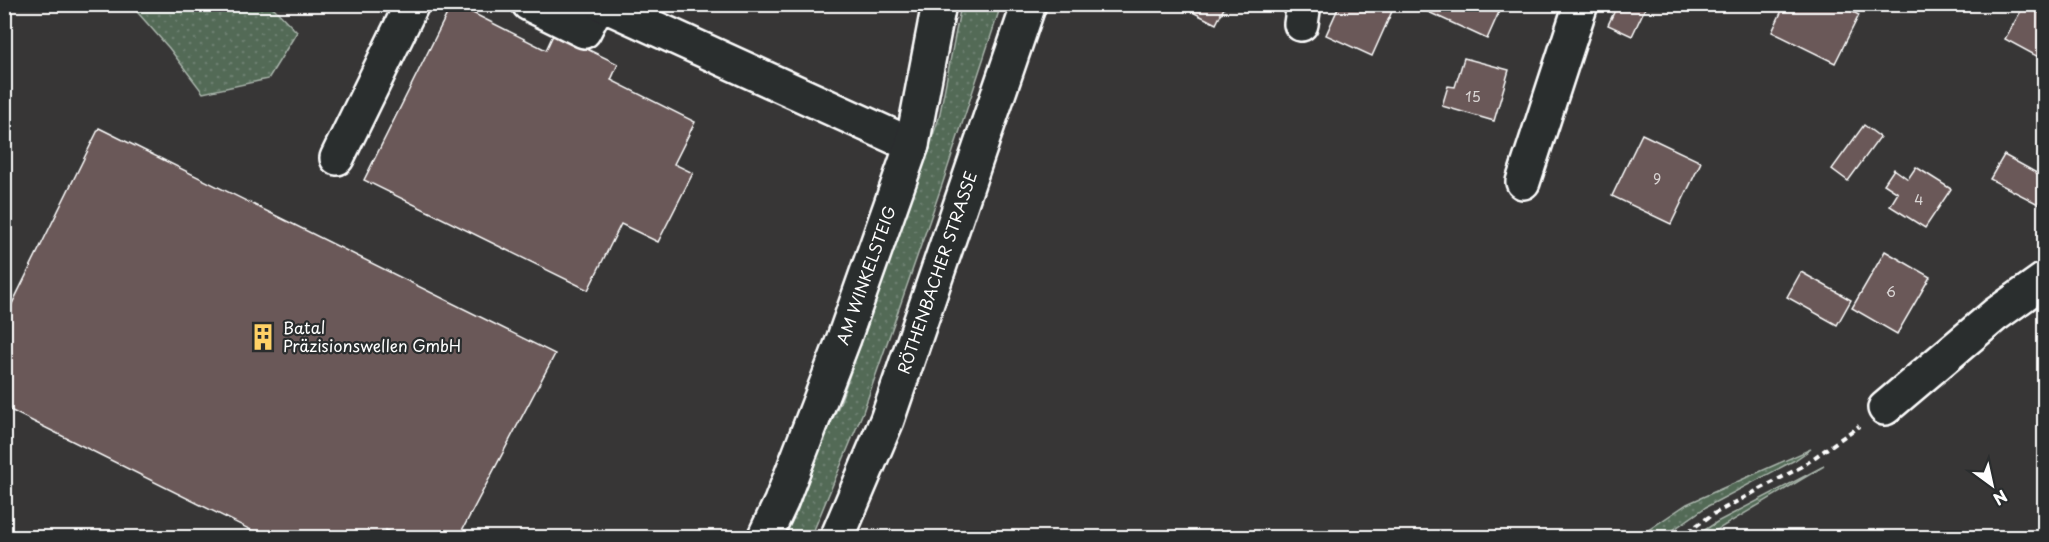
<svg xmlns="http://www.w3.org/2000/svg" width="2049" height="542" viewBox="0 0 2049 542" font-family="'Playpen Sans',sans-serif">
  <defs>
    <pattern id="grass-dots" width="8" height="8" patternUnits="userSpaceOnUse" patternTransform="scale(1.5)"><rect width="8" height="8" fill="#536a57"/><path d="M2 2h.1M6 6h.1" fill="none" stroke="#6d8070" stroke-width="1.8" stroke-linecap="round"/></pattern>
  </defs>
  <rect width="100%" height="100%" fill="#373636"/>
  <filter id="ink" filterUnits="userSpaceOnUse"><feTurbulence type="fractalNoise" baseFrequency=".0167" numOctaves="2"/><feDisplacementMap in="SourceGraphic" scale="12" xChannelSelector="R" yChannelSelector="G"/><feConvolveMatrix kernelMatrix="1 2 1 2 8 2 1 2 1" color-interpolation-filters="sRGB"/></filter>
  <g filter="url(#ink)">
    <path fill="url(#grass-dots)" stroke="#a9b4ab" stroke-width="1.5" d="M 131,5 L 271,5 L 297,32 L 268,79 L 203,93 L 169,48 Z
      M 961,5 L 1001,5 L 943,182 L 863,412 L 811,537 L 779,538 L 840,403 L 939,118 Z
      M 1811,449 L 1795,460 L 1706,507 L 1663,537 L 1638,537 L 1687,504 Z
      M 1824,466 L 1715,531 L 1707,537 L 1694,537 L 1717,522 Z"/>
    <path fill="#6b5958" stroke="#fff" stroke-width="1.5" d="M 452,4 L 455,4 L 546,50 L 554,33 L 618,64 L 611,80 L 695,122 L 674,164 L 693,173 L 658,242 L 621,224 L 588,290 L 364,180 Z
      M 1177,4 L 1226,4 L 1216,24 Z
      M 1340,4 L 1384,4 L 1393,9 L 1372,56 L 1326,35 Z
      M 1411,4 L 1483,4 L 1499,12 L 1487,39 Z
      M 1618,4 L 1647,4 L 1632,36 L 1608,25 Z
      M 1785,4 L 1837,4 L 1859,15 L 1835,63 L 1772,32 Z
      M 2025,4 L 2044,15 L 2044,60 L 2005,39 Z
      M 1464,58 L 1509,70 L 1494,121 L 1442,106 L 1448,86 L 1455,87 Z
      M 1864,125 L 1880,137 L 1848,181 L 1832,169 Z
      M 99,128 L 555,354 L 458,538 L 399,538 L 386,530 L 382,538 L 267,538 L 4,407 L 4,320 Z
      M 1642,134 L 1701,162 L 1671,224 L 1612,196 Z
      M 2004,155 L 2044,177 L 2044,207 L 1990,179 Z
      M 1916,167 L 1951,189 L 1925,228 L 1890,206 L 1898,193 L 1884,184 L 1894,169 L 1908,179 Z
      M 1885,251 L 1930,277 L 1897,334 L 1852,308 Z
      M 1801,272 L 1851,300 L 1837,325 L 1787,297 Z"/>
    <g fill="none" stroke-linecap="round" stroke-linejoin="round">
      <defs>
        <g id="minor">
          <path d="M 529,4 L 584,31 L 598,4"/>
          <path d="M 602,4 L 912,145"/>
          <path d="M 1301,24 L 1304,4"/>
          <path d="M 337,158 L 412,4"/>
          <path d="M 1523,182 L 1581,4"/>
          <path d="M 1885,408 L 1995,315 L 2044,280"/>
          <path id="s1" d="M 764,538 L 781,502 L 844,338 L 912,145 L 939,4"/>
        </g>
        <g id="major">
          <path id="s2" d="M 837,538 L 887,420 L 1029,4"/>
        </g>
      </defs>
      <use href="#minor" stroke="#fff" stroke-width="38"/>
      <use href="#major" stroke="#fff" stroke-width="38"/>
      <path stroke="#fff" stroke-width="4" stroke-dasharray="6 4.5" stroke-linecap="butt" d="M 1679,538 L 1710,516 L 1801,467 L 1859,426"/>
      <use href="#minor" stroke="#2a2d2e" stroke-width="33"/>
      <use href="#major" stroke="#2a2d2e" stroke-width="33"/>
    </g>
  </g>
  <defs>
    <symbol id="building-bare" viewBox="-9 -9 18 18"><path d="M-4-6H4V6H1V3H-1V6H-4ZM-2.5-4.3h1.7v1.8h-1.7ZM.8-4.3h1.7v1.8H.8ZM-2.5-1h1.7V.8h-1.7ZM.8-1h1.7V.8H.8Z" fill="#ffd166" stroke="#2a2d2e" stroke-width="2.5" paint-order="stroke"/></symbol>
  </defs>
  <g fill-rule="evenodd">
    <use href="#building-bare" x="244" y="318" width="38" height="38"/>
  </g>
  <g text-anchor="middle" stroke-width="4.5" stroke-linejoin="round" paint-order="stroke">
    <g font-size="14" fill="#dad6d5">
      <text x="1473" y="102">15</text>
      <text x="1657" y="184">9</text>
      <text x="1919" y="205">4</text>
      <text x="1891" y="297">6</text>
    </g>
    <g font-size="16" fill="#fff" stroke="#2a2d2e">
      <text dy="6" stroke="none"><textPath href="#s2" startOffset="284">RÖTHENBACHER STRASSE</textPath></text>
      <text dy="6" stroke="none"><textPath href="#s1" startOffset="282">AM WINKELSTEIG</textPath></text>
    </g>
    <g font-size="16" fill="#fff" stroke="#2a2d2e" text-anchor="start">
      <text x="283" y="334">Batal<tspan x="283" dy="18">Präzisionswellen GmbH</tspan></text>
    </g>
  </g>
  <rect width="2049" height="542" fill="none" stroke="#2a2d2e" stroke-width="24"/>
  <rect x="12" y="12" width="2025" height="518" fill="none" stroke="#fff" stroke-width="2" filter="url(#ink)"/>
  <g transform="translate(1992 485) rotate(147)" stroke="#2a2d2e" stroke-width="4.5" paint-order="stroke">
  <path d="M0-4.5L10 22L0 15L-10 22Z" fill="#ffffff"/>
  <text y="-9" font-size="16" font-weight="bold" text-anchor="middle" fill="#ffffff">N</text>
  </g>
</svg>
